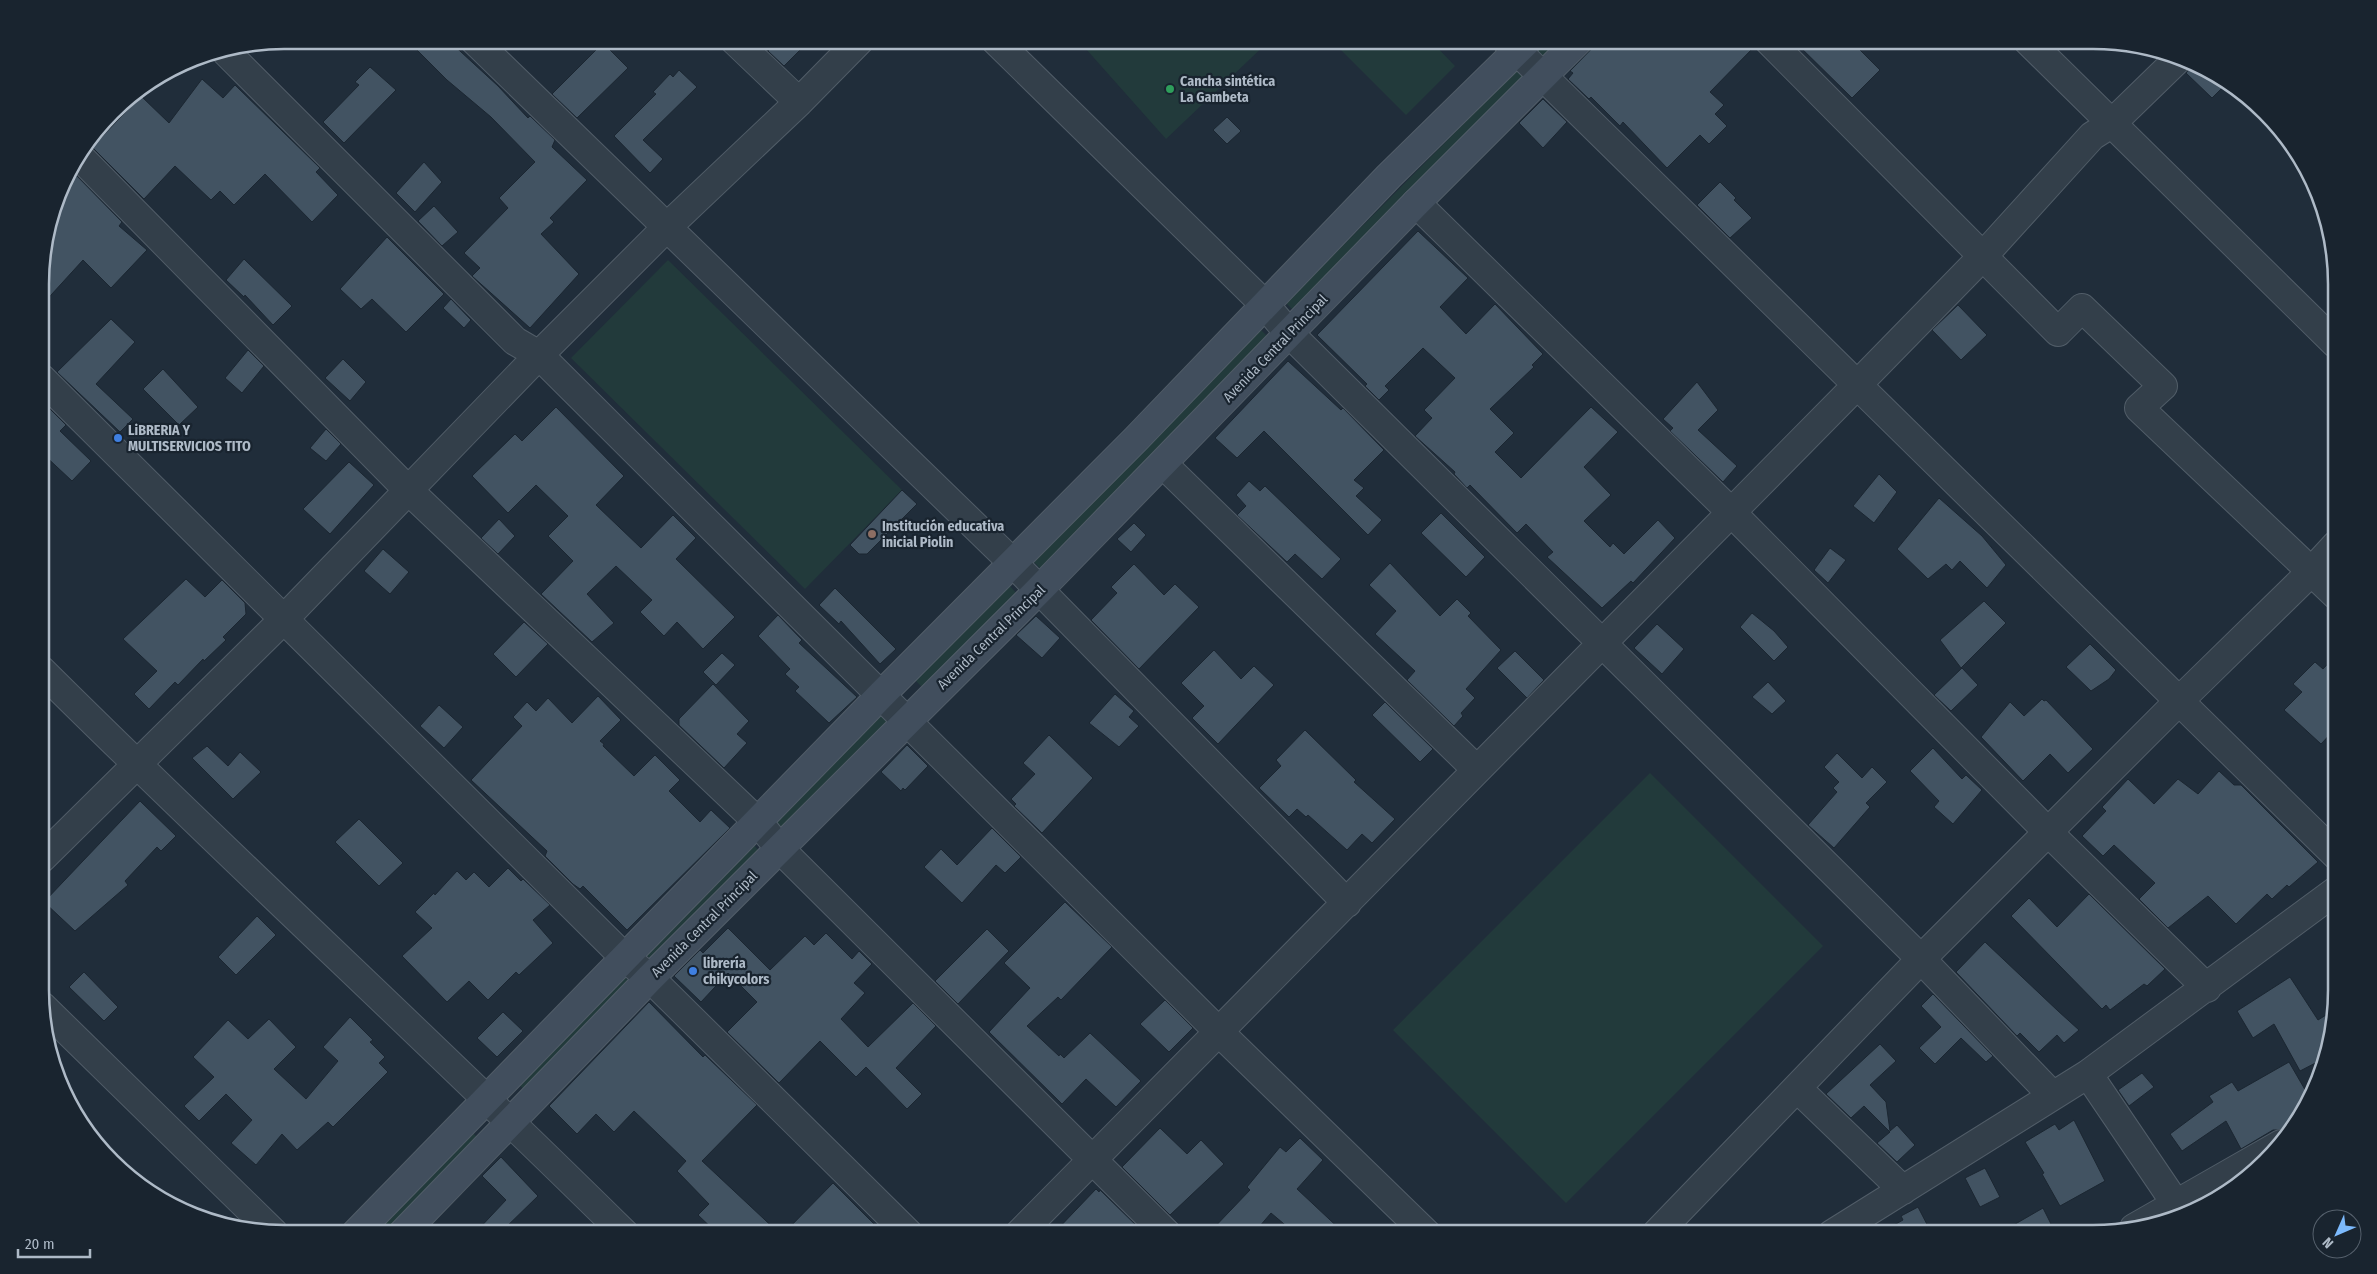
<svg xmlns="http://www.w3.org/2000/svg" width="2377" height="1274" viewBox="0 0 2377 1274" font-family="'Fira Sans Condensed',sans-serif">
  <rect width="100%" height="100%" fill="#202d3a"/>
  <path fill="#223a3b" d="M 1078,40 L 1270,40 L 1166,139 Z
    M 1331,40 L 1430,40 L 1455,66 L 1406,115 Z
    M 1546,40 L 1560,40 L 1542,59 L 1535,52 Z
    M 1517,70 L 1524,76 L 1293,310 L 1286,303 Z
    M 668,260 L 902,490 L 805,589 L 571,358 Z
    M 1260,329 L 1268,337 L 1041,569 L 1033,561 Z
    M 1010,586 L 1017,594 L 923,688 L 915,680 Z
    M 881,715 L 888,721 L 783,828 L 776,822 Z
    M 1650,773 L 1823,946 L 1566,1203 L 1393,1030 Z
    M 754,845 L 759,851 L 652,960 L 646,955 Z
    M 624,976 L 630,983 L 526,1091 L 519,1085 Z
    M 470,1130 L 479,1139 L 386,1234 L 369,1234 Z"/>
  <path fill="#425362" stroke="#1b2631" d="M 407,40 L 448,40 L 498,86 L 528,118 L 530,116 L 555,140 L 552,147 L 587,180 L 550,218 L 554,222 L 541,234 L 579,274 L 530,328 L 472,276 L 480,268 L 464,253 L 508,208 L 499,198 L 535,162 L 491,117 L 447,80 Z
    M 779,40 L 791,40 L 800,50 L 784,66 L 768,51 Z
    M 1600,40 L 1753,40 L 1754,47 L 1710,92 L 1724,105 L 1715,114 L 1727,126 L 1709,144 L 1700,135 L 1667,168 L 1623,122 L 1620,126 L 1591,97 L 1589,99 L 1568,79 L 1573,73 L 1570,71 Z
    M 1793,40 L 1850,40 L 1880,70 L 1852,98 Z
    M 603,43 L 628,68 L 577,118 L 552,94 Z
    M 2194,63 L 2227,83 L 2212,98 L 2186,73 Z
    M 370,67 L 396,90 L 344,143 L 323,122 L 359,85 L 355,82 Z
    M 679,70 L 697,87 L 643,140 L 663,159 L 650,173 L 614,136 L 656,94 L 653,92 L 670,74 L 673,77 Z
    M 202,79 L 223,98 L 235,85 L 320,168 L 316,172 L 338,195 L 312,222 L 265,174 L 234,205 L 220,191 L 211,200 L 175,166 L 144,199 L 92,147 L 141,96 L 169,123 Z
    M 1543,99 L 1567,122 L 1543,148 L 1519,123 Z
    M 1227,117 L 1241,131 L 1227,144 L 1213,130 Z
    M 424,162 L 442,182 L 415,212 L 396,193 Z
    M 72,171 L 122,222 L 119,226 L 147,250 L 111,288 L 83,260 L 41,306 L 41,268 L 65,178 Z
    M 1720,182 L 1736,198 L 1734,200 L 1752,218 L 1730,238 L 1697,205 Z
    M 434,206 L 458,232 L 442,246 L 418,221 Z
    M 1418,231 L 1468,278 L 1440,307 L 1466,334 L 1495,304 L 1543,354 L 1532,365 L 1534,367 L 1490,409 L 1514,433 L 1495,452 L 1521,478 L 1591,407 L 1618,432 L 1584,467 L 1611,495 L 1584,521 L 1610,547 L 1613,543 L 1624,554 L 1658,520 L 1675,538 L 1633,583 L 1631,581 L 1602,608 L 1547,557 L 1553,552 L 1526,524 L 1517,533 L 1470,485 L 1467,488 L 1454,474 L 1455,472 L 1415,436 L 1432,418 L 1424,410 L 1455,378 L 1423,348 L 1385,386 L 1389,390 L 1379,400 L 1365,386 L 1367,384 L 1317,335 Z
    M 387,237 L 444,294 L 406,332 L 372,299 L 361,309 L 340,289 Z
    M 244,259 L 292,306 L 273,325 L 245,295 L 244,297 L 226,280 Z
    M 451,299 L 471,320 L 464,328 L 443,308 Z
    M 1958,305 L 1987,335 L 1961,360 L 1932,330 Z
    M 111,319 L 135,342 L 96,384 L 133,419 L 120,432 L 57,372 Z
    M 248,350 L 264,366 L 242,393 L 225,378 Z
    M 343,359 L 366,382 L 350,401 L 325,378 Z
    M 1288,361 L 1341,410 L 1343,408 L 1384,450 L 1354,480 L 1364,488 L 1356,496 L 1382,520 L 1368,535 L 1264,431 L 1237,458 L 1215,438 Z
    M 163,369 L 198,407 L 179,425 L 143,389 Z
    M 1697,382 L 1718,410 L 1698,430 L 1737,466 L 1723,482 L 1670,431 L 1673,428 L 1663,419 Z
    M 41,400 L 66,425 L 60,431 L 91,461 L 72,481 L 41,452 Z
    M 556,407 L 624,476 L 596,505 L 641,548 L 673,515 L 696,538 L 676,559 L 735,617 L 703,649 L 677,622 L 664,636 L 640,612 L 652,600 L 616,566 L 587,594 L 614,623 L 592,642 L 541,594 L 573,561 L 548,536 L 568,516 L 536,485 L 508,513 L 472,476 L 515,434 L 522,441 Z
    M 326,429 L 341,444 L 326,461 L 310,448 Z
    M 349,462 L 374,485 L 330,534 L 303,509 Z
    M 1879,474 L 1897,492 L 1874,523 L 1853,506 Z
    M 1249,481 L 1260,491 L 1265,486 L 1341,559 L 1322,579 L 1295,554 L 1287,562 L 1237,515 L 1246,506 L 1236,495 Z
    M 902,490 L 917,504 L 867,554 L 859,554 L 850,545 Z
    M 1939,498 L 1982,536 L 2006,565 L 1987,588 L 1960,561 L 1952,570 L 1946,564 L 1928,579 L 1897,549 Z
    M 1441,513 L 1485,557 L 1466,577 L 1421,533 Z
    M 499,519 L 515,536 L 498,554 L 481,538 Z
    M 1134,523 L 1146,535 L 1131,552 L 1117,539 Z
    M 1830,548 L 1846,560 L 1828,583 L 1814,570 Z
    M 383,549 L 409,572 L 390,594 L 364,571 Z
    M 1390,563 L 1440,616 L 1457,599 L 1471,613 L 1468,616 L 1501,650 L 1466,689 L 1475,698 L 1461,713 L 1463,716 L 1454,726 L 1407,680 L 1415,671 L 1375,634 L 1396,611 L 1369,585 Z
    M 1134,564 L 1164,595 L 1175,584 L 1199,607 L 1139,669 L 1091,620 L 1117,593 L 1111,587 Z
    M 186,579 L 205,597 L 222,580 L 245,603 L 246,614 L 223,637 L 226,640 L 204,661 L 203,659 L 178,685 L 175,682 L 149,709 L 134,694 L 157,671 L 123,639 Z
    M 835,588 L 896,649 L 880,664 L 841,621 L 839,624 L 819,605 Z
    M 1984,601 L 2006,623 L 1961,668 L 1940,640 Z
    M 1752,613 L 1774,631 L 1788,647 L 1774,661 L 1740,627 Z
    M 778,615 L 802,640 L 799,643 L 857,697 L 829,723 L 795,691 L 799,687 L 785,674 L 790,669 L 758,636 Z
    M 1036,616 L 1060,638 L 1042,658 L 1016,635 Z
    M 524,622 L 548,644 L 516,677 L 493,654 Z
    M 1657,624 L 1684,649 L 1662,674 L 1634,648 Z
    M 2090,644 L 2116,670 L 2109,679 L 2091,691 L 2066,667 Z
    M 1214,650 L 1241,679 L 1254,666 L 1274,685 L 1218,744 L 1192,718 L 1204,706 L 1181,683 Z
    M 1515,651 L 1544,680 L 1527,698 L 1497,668 Z
    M 722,653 L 735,665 L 716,685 L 703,672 Z
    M 2336,655 L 2336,728 L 2321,744 L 2284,710 L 2302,692 L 2293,684 L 2315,662 L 2323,669 Z
    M 1962,668 L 1978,685 L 1951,711 L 1934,695 Z
    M 1768,682 L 1786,701 L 1772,714 L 1752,697 Z
    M 713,684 L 749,721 L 737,734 L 747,743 L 724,768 L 679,725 L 679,719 Z
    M 1115,694 L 1134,711 L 1129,717 L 1139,726 L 1119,747 L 1089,723 Z
    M 598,696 L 621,720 L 600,741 L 604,744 L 603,746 L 634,776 L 655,755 L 680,780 L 669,791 L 700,822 L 711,810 L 730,828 L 627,930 L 583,886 L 580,889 L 573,884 L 545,856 L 547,851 L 471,780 L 522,726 L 513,717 L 527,702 L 536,711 L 548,698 L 572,723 Z
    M 2042,699 L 2044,701 L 2046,700 L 2093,749 L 2068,773 L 2050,754 L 2023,781 L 1981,737 L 2010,702 L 2024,716 Z
    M 1385,702 L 1433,749 L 1420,762 L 1372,715 Z
    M 439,705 L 463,727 L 444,748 L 420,726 Z
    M 1305,730 L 1356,780 L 1354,782 L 1395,819 L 1372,843 L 1362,834 L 1347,850 L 1308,815 L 1306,817 L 1297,809 L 1289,817 L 1259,788 L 1281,766 L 1276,760 Z
    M 1049,735 L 1093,778 L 1042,833 L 1014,806 L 1016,804 L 1011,799 L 1035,774 L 1023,763 Z
    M 907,745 L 928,766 L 905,790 L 903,788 L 901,791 L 881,772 Z
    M 207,746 L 228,766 L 240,752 L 261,772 L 233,799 L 192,758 Z
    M 1933,748 L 1962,779 L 1966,775 L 1982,790 L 1953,824 L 1934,807 L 1939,801 L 1910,771 Z
    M 1837,753 L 1862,778 L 1872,767 L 1887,782 L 1866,803 L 1870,807 L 1834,848 L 1808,825 L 1837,792 L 1833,788 L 1839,782 L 1824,767 Z
    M 2219,771 L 2234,785 L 2241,785 L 2318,862 L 2289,887 L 2287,885 L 2272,899 L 2267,894 L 2236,924 L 2208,896 L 2168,928 L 2139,899 L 2155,883 L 2114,845 L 2103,856 L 2082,836 L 2106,811 L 2102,807 L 2128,779 L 2154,804 L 2178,779 L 2198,794 Z
    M 140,801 L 176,836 L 161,851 L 157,847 L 125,881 L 128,885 L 75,931 L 44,902 Z
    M 359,819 L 403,863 L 379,886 L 335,842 Z
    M 992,828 L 1021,857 L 1005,873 L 996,865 L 962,903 L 924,867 L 941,849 L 957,865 Z
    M 508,868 L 521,881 L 523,879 L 550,905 L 533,920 L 553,943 L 519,975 L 516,972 L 488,1000 L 469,981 L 447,1002 L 402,956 L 432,928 L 415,912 L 434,893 L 435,895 L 457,871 L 466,880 L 474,872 L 489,887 Z
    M 2089,894 L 2165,969 L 2147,986 L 2144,984 L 2110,1010 L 2106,1005 L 2102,1009 L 2011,916 L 2029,898 L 2057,927 Z
    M 1065,902 L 1112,947 L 1061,1000 L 1058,997 L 1027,1026 L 1059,1056 L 1060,1054 L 1064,1058 L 1090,1033 L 1141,1081 L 1116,1107 L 1086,1079 L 1062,1104 L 989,1032 L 1030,988 L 1004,963 Z
    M 257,916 L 276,935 L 236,975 L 218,957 Z
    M 728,928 L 770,970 L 805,936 L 814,945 L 826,933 L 852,959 L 859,951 L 872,964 L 854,983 L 865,993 L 841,1019 L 868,1047 L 913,1003 L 936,1026 L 896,1068 L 922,1094 L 907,1109 L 866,1067 L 856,1077 L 820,1041 L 779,1083 L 727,1032 L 757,1002 L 728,973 L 701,1002 L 674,976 L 700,950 L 703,953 Z
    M 987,929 L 1009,951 L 958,1004 L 935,981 Z
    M 1985,942 L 2058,1011 L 2079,1030 L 2064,1043 L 2057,1035 L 2039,1052 L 2020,1033 L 2017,1036 L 1956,972 Z
    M 84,972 L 118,1007 L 104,1021 L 69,987 Z
    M 2290,977 L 2318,1020 L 2334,1010 L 2327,1057 L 2300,1071 L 2274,1024 L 2253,1038 L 2237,1011 Z
    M 1933,994 L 1993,1056 L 1986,1062 L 1961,1038 L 1935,1064 L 1919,1048 L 1941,1027 L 1921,1006 Z
    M 1165,1000 L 1193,1028 L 1169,1052 L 1140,1024 Z
    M 649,1002 L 703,1057 L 705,1055 L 757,1105 L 702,1161 L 780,1234 L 718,1234 L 698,1215 L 709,1204 L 677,1171 L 686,1161 L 634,1111 L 614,1132 L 596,1114 L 577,1134 L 549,1106 Z
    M 503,1012 L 523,1031 L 497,1057 L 477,1038 Z
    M 350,1017 L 373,1040 L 370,1042 L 385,1057 L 379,1063 L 388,1072 L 333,1127 L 328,1122 L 297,1150 L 282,1134 L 256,1165 L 231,1143 L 252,1120 L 226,1094 L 199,1121 L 184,1106 L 214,1077 L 193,1057 L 228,1020 L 248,1039 L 269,1019 L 296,1047 L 274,1069 L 306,1099 L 338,1061 L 323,1047 Z
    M 1880,1044 L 1896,1061 L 1870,1085 L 1886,1102 L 1890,1131 L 1897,1125 L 1915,1145 L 1897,1162 L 1877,1143 L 1890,1132 L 1864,1106 L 1851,1118 L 1826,1094 Z
    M 2289,1062 L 2311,1100 L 2293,1127 L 2286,1130 L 2273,1130 L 2241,1149 L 2226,1121 L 2182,1151 L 2170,1134 L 2213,1102 L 2209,1096 L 2232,1082 L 2238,1091 Z
    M 2142,1073 L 2154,1087 L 2129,1106 L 2118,1090 Z
    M 2074,1120 L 2105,1181 L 2060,1206 L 2042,1174 L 2044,1173 L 2025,1142 L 2055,1124 L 2059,1130 Z
    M 1160,1128 L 1187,1154 L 1201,1140 L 1224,1164 L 1170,1215 L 1122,1167 Z
    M 1300,1138 L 1323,1160 L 1297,1189 L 1345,1234 L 1296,1234 L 1271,1213 L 1253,1234 L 1208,1234 L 1250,1190 L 1247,1187 L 1280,1147 L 1286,1152 Z
    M 501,1157 L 538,1196 L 499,1234 L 474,1234 L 506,1200 L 482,1176 Z
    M 1985,1168 L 2000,1197 L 1980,1207 L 1965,1178 Z
    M 833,1183 L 884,1234 L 783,1234 Z
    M 1096,1189 L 1099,1192 L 1100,1190 L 1145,1234 L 1053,1234 Z
    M 1918,1207 L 1932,1234 L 1878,1234 L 1903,1220 L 1901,1216 Z
    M 2043,1208 L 2051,1224 L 2034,1234 L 1998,1234 Z"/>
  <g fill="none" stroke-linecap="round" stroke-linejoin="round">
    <defs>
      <path id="street" d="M 474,40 L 1013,563 L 1347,903
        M 734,40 L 799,102
        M 995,40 L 1265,305 L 1289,333 L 1921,959 L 2052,1095
        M 1506,40 L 2337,856
        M 1768,40 L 2058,332 L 2082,308 L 2163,386 L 2139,408 L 2336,595
        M 2027,40 L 2335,343
        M 226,52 L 515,341 L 539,355 L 1219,1032 L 1427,1234
        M 80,157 L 407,489 L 758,822 L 780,849 L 1167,1234
        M 1416,203 L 1731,512 L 2048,832 L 2207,988
        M 41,378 L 624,957 L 650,978 L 909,1234
        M 1163,464 L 1477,770
        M 41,670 C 233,861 433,1044 625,1234
        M 42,858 L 283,620 L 539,355 L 666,228 L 799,102 L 860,40
        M 42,1006 L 274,1233
        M 2088,1074 L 2176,1204 L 2185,1214
        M 1798,1089 L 1903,1190
        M 2134,1228 L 2281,1144
        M 1019,1234 L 1858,384 L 1984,255 L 2092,136 L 2111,124 L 2180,57
        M 1656,1234 L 1921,959 L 2180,700 L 2312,571 L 2336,545
        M 1832,1234 L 2088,1074 L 2337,890"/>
      <path id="secondary" d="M 355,1234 L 882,694 L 1136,439 L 1389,176 L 1528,40
        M 402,1234 L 650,978 L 1039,590 L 1416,203 L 1579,40"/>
    </defs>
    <use href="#street" stroke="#515d68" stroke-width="30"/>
    <use href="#secondary" stroke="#515d68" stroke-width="30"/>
    <use href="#street" stroke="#333f4a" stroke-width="28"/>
    <use href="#secondary" stroke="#414e5d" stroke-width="28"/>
  </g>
  <circle fill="#2e9e5b" stroke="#19242f" stroke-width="2" cx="1170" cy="89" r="5"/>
  <g fill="#3f7fe0" stroke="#19242f" stroke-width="2">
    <circle cx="118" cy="438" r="5"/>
    <circle cx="693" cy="971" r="5"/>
  </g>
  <circle fill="#8d6e63" stroke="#19242f" stroke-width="2" cx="872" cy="534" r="5"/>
  <g text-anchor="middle" stroke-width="4.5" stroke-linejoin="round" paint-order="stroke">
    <g font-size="14" font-weight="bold" fill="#aebac7" stroke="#19242f" text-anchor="start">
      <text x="1180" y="86">Cancha sintética<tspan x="1180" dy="16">La Gambeta</tspan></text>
      <text x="128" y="435">LiBRERIA Y<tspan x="128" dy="16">MULTISERVICIOS TITO</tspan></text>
      <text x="882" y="531">Institución educativa<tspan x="882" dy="16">inicial Piolin</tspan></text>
      <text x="703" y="968">librería<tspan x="703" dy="16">chikycolors</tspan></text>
    </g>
    <g font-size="14" fill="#aebac7" stroke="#19242f">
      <text transform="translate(1275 348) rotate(-46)" y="5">Avenida Central Principal</text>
      <text transform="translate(991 637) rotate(-44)" y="5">Avenida Central Principal</text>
      <text transform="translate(704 924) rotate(-45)" y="5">Avenida Central Principal</text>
    </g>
  </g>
  <path d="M0 0H2377V1274H0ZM284 49H2093A235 235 0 0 1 2328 284V990A235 235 0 0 1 2093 1225H284A235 235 0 0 1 49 990V284A235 235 0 0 1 284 49Z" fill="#19242f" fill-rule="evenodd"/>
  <path fill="none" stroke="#aebac7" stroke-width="2.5" d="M284 49H2093A235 235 0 0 1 2328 284V990A235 235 0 0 1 2093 1225H284A235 235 0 0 1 49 990V284A235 235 0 0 1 284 49Z"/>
  <g transform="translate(2337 1234) rotate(225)"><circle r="24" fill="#19242f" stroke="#55606c"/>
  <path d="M0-4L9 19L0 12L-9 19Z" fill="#7cbafd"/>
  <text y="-8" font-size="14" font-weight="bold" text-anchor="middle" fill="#aebac7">N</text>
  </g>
  <path d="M18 1249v8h72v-8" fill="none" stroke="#aebac7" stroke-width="2.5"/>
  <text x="25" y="1249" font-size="15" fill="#aebac7" stroke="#19242f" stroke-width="4" paint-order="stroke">20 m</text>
</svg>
